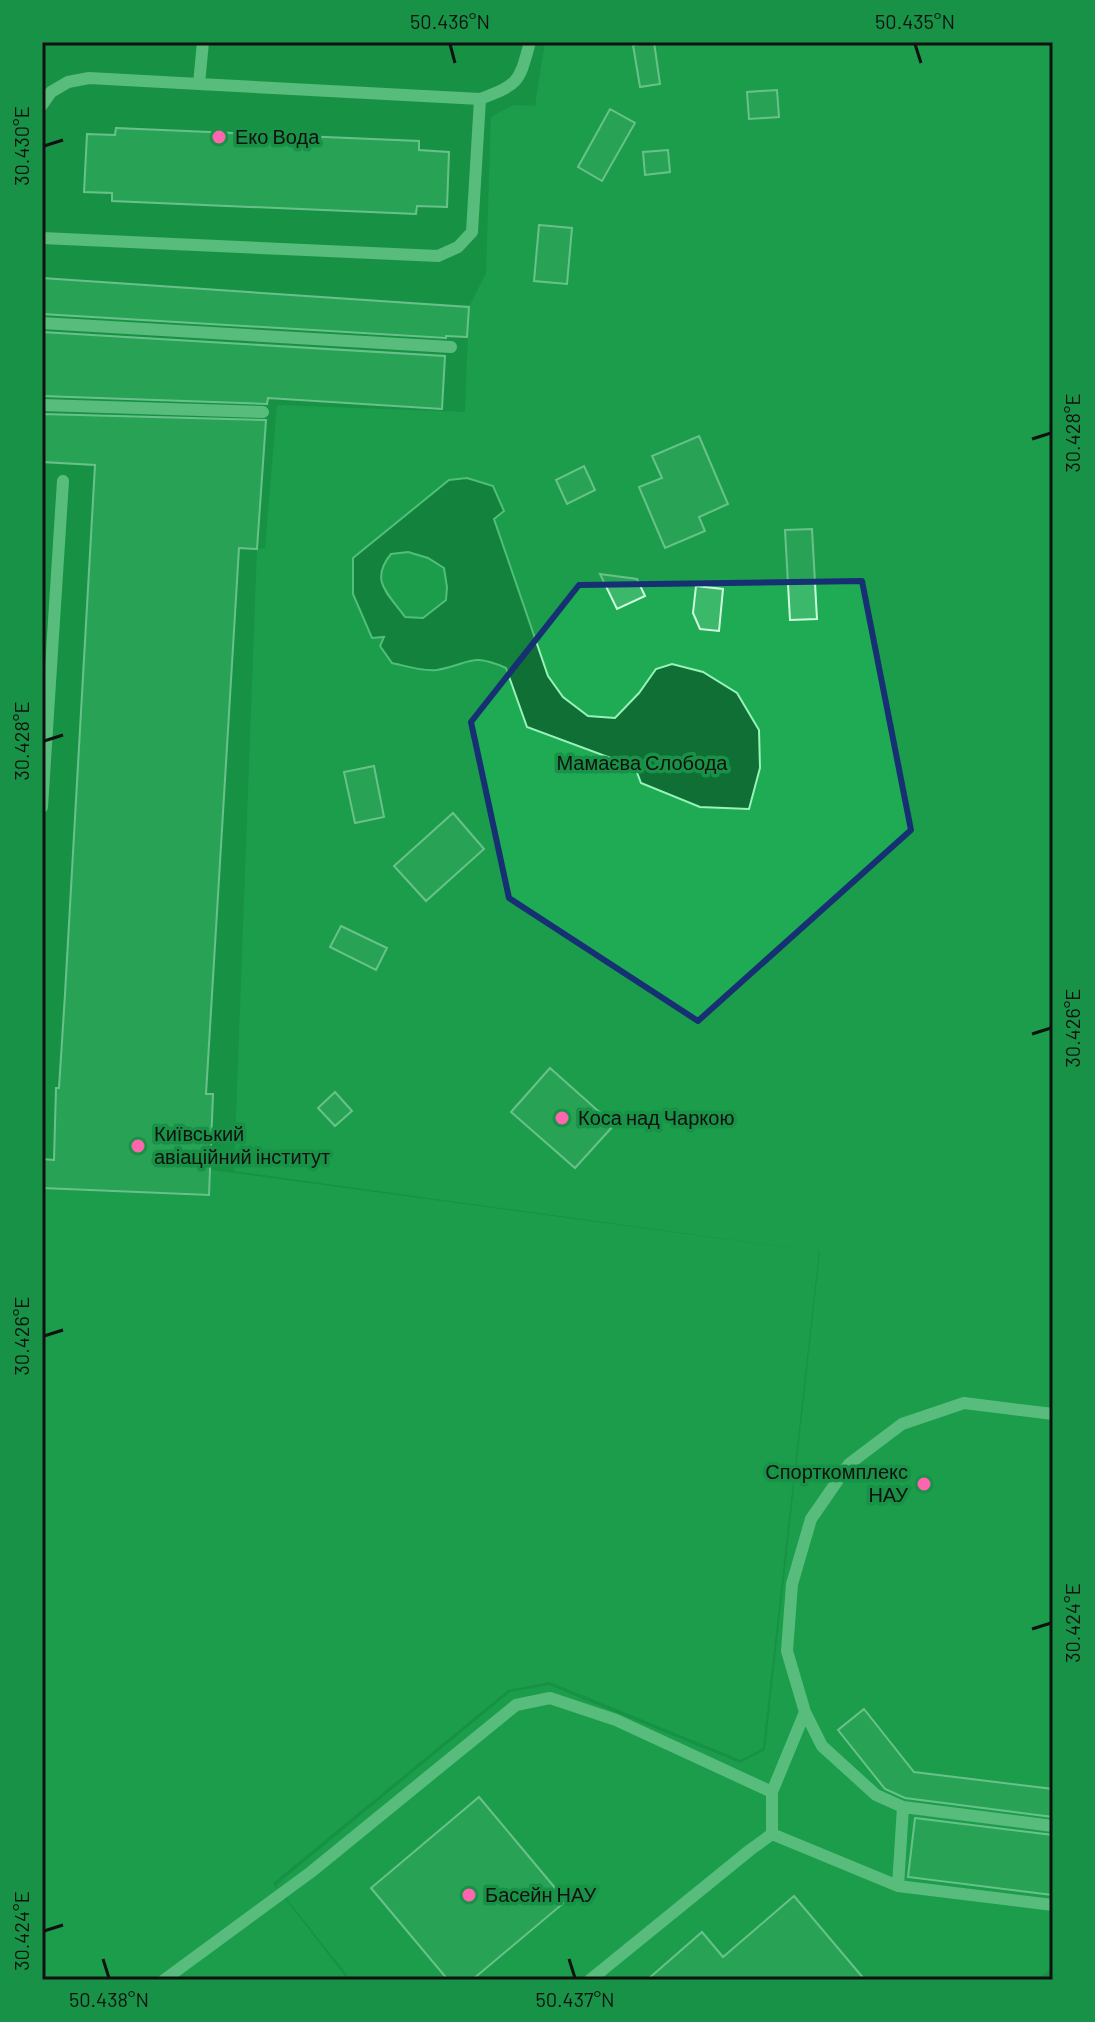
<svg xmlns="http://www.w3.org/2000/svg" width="1095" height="2022" viewBox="0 0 1095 2022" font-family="Barlow,sans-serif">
  <rect width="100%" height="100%" fill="#179246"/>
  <path fill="#1fab53" d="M 545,42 L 1053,42 L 1053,1967 L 1037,1980 L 351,1980 L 276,1885 L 510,1692 L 549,1685 L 740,1763 L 765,1750 L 820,1252 L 234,1171 L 257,549 L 265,548 L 277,405 L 465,412 L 469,307 L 486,273 L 491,117 L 514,105 L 535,106 Z
    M 211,1170 L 819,1252 L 763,1748 L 741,1760 L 550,1682 L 508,1690 L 273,1883 L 348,1980 L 42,1980 L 42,1189 L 209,1196 Z"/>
  <path fill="#0f6f34" stroke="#98f3b8" stroke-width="2" fill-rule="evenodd" d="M 467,478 L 493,486 L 504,511 L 494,519 L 548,676 L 563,697 L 588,716 L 615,718 L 639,693 L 656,669 L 672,664 L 703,672 L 737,693 L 759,730 L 760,768 L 749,809 L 700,807 L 641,783 L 635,767 L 527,727 L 506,668 C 470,652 471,664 437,670 C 424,672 406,666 392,663 L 380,646 L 384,637 L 372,638 L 353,594 L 353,558 L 449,480 ZM 408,552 L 428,558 L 444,568 L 447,587 L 446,600 L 423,618 L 405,617 C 388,593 369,581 391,554 Z"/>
  <path fill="#3cb86a" stroke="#cdfbde" stroke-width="2" d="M 654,42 L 660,84 L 640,87 L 633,45 Z
    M 777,90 L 779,117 L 749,119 L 747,92 Z
    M 610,109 L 635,123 L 602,181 L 578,167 Z
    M 116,128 L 419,141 L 419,150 L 449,152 L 447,207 L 417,206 L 416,214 L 112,201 L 112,193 L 84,192 L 87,134 L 115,135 Z
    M 668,150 L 670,172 L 645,175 L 643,152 Z
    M 539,225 L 572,228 L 567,284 L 534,281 Z
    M 42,278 L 469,307 L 467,337 L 446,336 L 446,338 L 42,314 Z
    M 42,332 L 445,356 L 442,409 L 268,398 L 267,404 L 42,396 Z
    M 42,414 L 266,420 L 257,549 L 239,548 L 206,1094 L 213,1094 L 209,1195 L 42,1188 L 42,1159 L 54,1160 L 56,1088 L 59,1088 L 65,994 L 95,465 L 42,462 Z
    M 699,436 L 728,504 L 699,517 L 705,531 L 665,548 L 639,487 L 662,478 L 652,456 Z
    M 584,466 L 595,490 L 567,504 L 556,480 Z
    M 812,529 L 817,619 L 790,620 L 785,530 Z
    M 600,574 L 637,579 L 645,596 L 617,609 Z
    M 696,586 L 723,589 L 719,631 L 700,629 L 693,613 Z
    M 374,766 L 384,817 L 355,823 L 344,772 Z
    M 453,813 L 484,849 L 426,901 L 394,866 Z
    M 341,926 L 387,948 L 376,970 L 330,947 Z
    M 550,1068 L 614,1125 L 575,1168 L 511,1112 Z
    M 335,1092 L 352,1111 L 335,1126 L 318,1108 Z
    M 864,1709 L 914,1772 L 1053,1789 L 1053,1817 L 905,1798 L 885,1789 L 838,1730 Z
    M 479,1797 L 566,1901 L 472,1980 L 448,1980 L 371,1888 Z
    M 915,1818 L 1053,1835 L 1053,1895 L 908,1877 Z
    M 794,1896 L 865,1980 L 647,1980 L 702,1932 L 723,1957 Z"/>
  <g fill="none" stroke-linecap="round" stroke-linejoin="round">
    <path stroke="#a6f0c1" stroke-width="12" d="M 203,42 L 199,84 L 480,99 C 520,84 519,82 530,42
      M 42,105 L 51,92 L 68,82 L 89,78 L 199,84
      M 42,238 L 438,256 L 458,247 L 472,232 L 480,99
      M 42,323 L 451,347
      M 42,405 L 263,412
      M 42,807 L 63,481
      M 1053,1414 L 964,1403 L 902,1424 L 849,1464 L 811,1519 L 792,1584 L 787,1651 L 805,1712 L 822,1746 L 876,1795 L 903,1807 L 1053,1826
      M 772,1792 L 805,1712
      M 903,1807 L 898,1886 L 1053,1905
      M 772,1834 L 898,1886
      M 164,1980 L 311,1872 L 516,1705 L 550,1698 L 616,1720 L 772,1792 L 772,1834 L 750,1850 L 590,1980"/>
  </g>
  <path d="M0 0H1095V2022H0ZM 862,581 L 911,830 L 698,1021 L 509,898 L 471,722 L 579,585 Z" fill="#179246" fill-opacity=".55" fill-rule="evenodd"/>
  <path fill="none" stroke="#173074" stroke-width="6" stroke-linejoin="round" d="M 862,581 L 911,830 L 698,1021 L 509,898 L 471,722 L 579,585 Z"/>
  <path fill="none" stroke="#111" stroke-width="3" d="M 450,44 L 455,63M 915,44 L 921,63M 44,146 L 63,140M 1032,439 L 1051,433M 44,741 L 63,735M 1032,1034 L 1051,1028M 44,1336 L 63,1330M 1032,1629 L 1051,1623M 44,1931 L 63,1925M 103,1959 L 109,1978M 569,1959 L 575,1978"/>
  <g fill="#ff65ae" stroke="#179246" stroke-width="3">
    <circle cx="219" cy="137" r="8"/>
    <circle cx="562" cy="1118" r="8"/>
    <circle cx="138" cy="1146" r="8"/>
    <circle cx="924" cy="1484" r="8"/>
    <circle cx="469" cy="1895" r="8"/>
  </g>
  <g text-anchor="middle" stroke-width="7" stroke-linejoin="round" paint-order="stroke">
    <g font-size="20" fill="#111" stroke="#179246" text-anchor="start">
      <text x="235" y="144">Еко Вода</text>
      <text x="578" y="1125">Коса над Чаркою</text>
      <text x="154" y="1141">Київський<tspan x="154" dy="23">авіаційний інститут</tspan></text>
      <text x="908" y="1479" text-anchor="end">Спорткомплекс<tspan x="908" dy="23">НАУ</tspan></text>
      <text x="485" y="1902">Басейн НАУ</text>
    </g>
    <g font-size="20" fill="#111" stroke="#179246">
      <text x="642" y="770">Мамаєва Слобода</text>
    </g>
  </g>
  <rect width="1095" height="2022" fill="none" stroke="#179246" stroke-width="88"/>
  <rect x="44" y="44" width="1007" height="1934" fill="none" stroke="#111" stroke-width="3"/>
  <g font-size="20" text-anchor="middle" fill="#111">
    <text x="450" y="29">50.436°N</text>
    <text x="915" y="29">50.435°N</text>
    <text transform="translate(22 146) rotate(-90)" y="7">30.430°E</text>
    <text transform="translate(1073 433) rotate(-90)" y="7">30.428°E</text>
    <text transform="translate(22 741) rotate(-90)" y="7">30.428°E</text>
    <text transform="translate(1073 1028) rotate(-90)" y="7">30.426°E</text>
    <text transform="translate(22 1336) rotate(-90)" y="7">30.426°E</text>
    <text transform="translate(1073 1623) rotate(-90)" y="7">30.424°E</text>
    <text transform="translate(22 1931) rotate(-90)" y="7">30.424°E</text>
    <text x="109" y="2007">50.438°N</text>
    <text x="575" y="2007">50.437°N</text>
  </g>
</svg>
